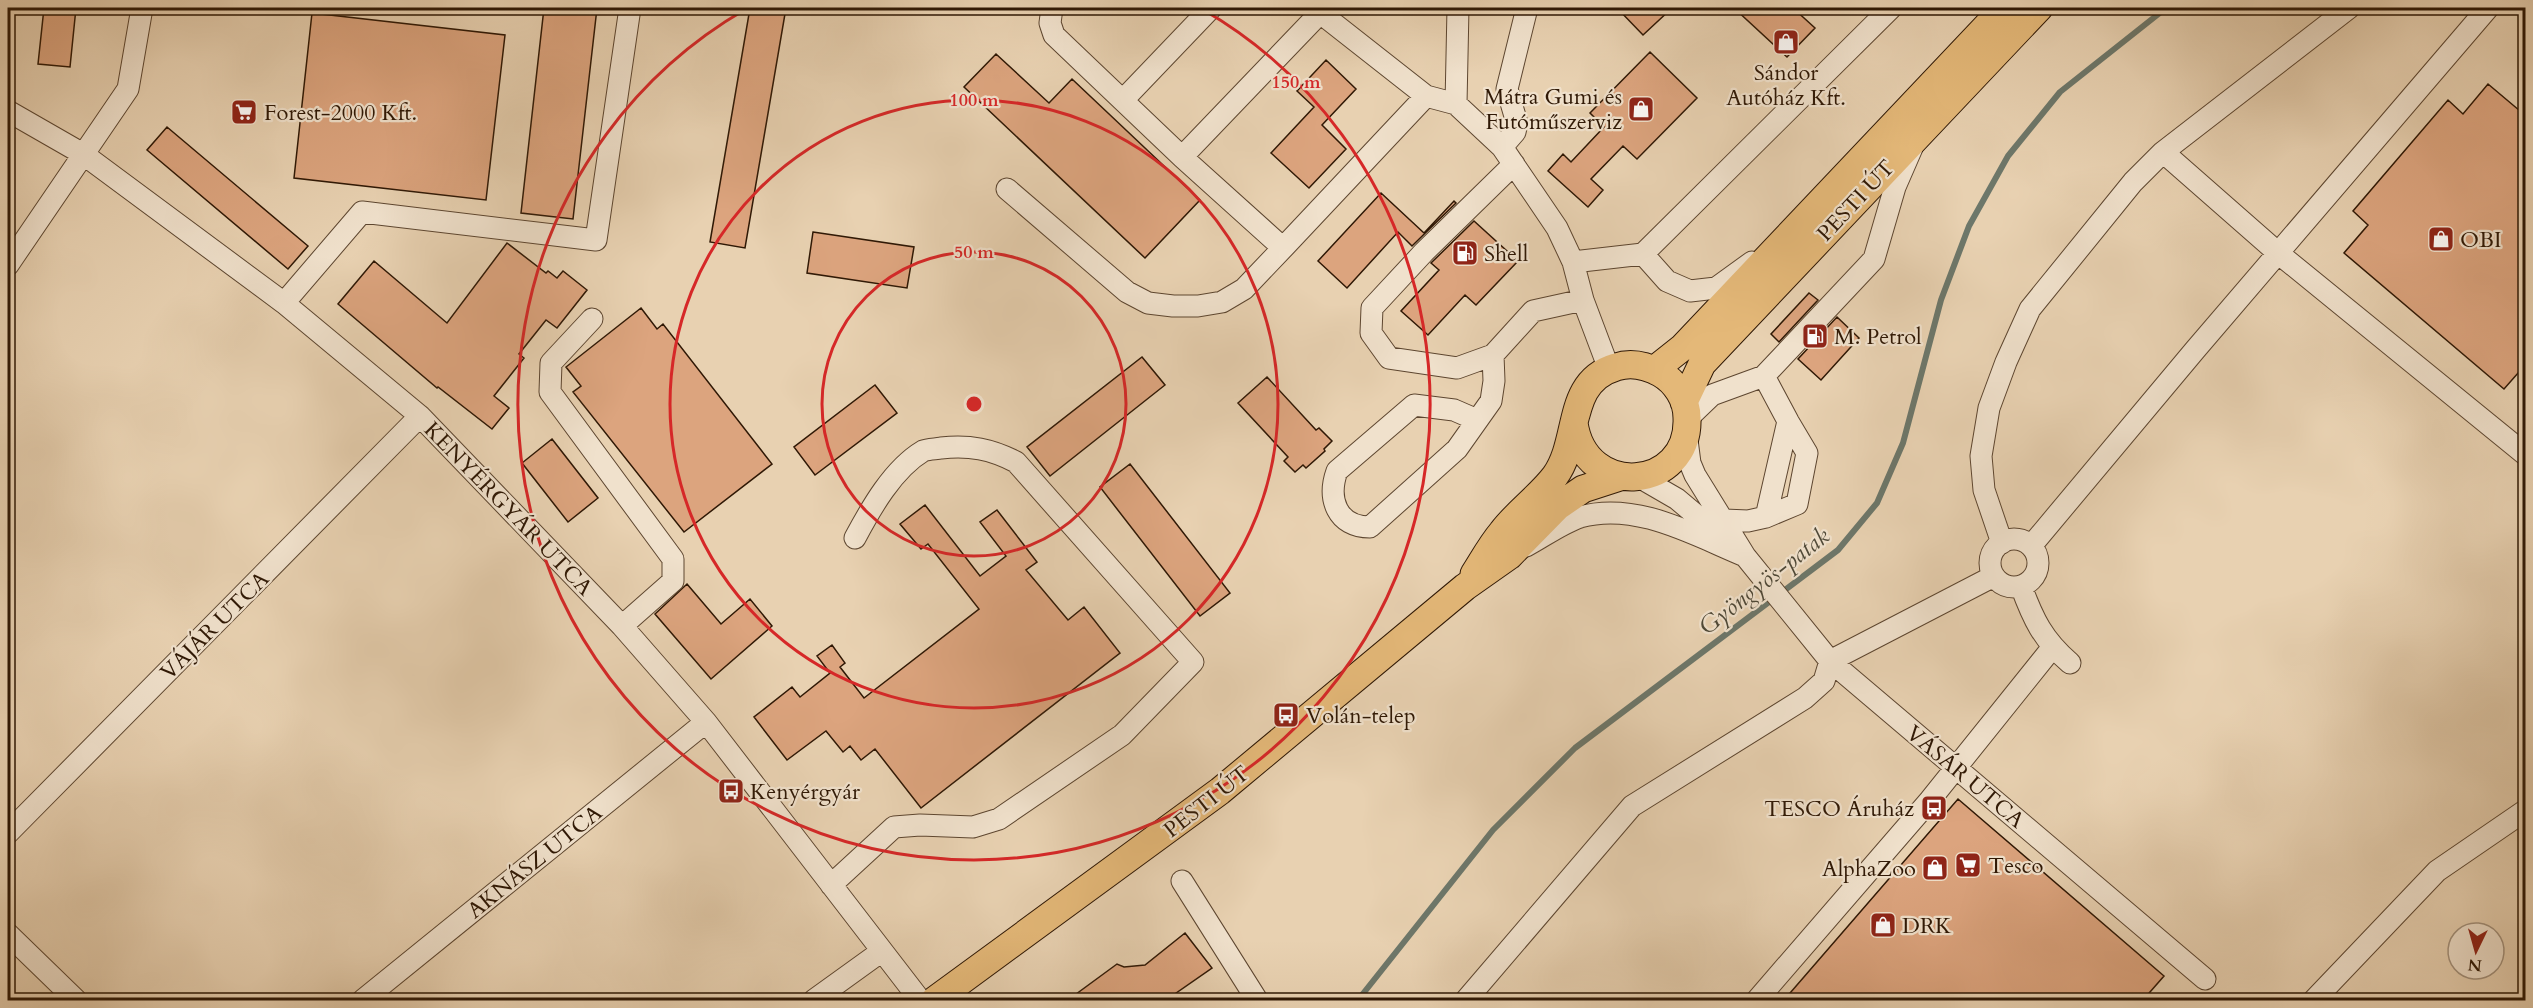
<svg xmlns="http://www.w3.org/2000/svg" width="2533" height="1008" viewBox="0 0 2533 1008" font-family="Cardo,serif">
  <rect width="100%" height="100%" fill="#e8d1b1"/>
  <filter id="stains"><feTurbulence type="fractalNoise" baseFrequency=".00333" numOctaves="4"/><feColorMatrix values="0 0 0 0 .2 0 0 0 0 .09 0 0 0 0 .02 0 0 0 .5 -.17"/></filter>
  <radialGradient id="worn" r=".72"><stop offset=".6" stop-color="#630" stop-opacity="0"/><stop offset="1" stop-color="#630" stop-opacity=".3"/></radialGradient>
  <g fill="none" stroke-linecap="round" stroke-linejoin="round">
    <path stroke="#6d776a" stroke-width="6" d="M 1358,1000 L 1493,830 L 1575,748 L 1838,550 L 1877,503 L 1903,443 L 1941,300 L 1969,226 L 2008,156 L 2060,92 L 2166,8"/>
  </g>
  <path fill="#dca47e" stroke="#2f1805" stroke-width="1.5" d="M 44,8 L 76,8 L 70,67 L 38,64 Z
    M 544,8 L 597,8 L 573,219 L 521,213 Z
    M 750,8 L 786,8 L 745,248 L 710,242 Z
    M 1617,8 L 1672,8 L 1643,35 Z
    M 1734,8 L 1793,8 L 1815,28 L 1787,57 Z
    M 312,13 L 505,35 L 486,200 L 294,178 Z
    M 1650,52 L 1697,98 L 1637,159 L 1623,146 L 1591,179 L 1603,190 L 1588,207 L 1548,171 L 1563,154 L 1571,162 L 1604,127 L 1590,113 Z
    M 996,54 L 1049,103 L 1072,79 L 1200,200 L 1145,258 L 964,87 Z
    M 1326,60 L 1356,89 L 1322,125 L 1346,149 L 1309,188 L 1271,153 L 1314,107 L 1297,91 Z
    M 2488,84 L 2526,116 L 2526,364 L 2504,389 L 2344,253 L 2368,225 L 2353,211 L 2448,100 L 2463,114 Z
    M 167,127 L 308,246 L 288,269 L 147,150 Z
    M 1381,193 L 1424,233 L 1454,201 L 1456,203 L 1412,246 L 1398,232 L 1347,288 L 1318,261 Z
    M 1474,221 L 1518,261 L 1476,305 L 1465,295 L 1428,335 L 1401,311 L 1439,270 L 1431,263 Z
    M 813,232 L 914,247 L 907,288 L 807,273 Z
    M 507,243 L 546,273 L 548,271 L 557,278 L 563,271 L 587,290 L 557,328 L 546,320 L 519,354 L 524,358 L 494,396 L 509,408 L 492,429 L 438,387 L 437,388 L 338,304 L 374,261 L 447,323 Z
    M 1809,293 L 1818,300 L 1779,342 L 1771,334 Z
    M 641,308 L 657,329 L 663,324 L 772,464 L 684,532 L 573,392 L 581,386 L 566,367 Z
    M 1837,317 L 1859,338 L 1821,380 L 1798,359 Z
    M 1142,357 L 1165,385 L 1050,476 L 1027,447 Z
    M 1267,377 L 1316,430 L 1319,428 L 1332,441 L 1324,449 L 1325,451 L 1306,468 L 1303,465 L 1295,472 L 1284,461 L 1288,457 L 1238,403 Z
    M 875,385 L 897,413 L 815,475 L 794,447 Z
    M 552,439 L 598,498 L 568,522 L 522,463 Z
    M 1130,464 L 1230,593 L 1200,616 L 1100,487 Z
    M 925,505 L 980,576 L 1006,556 L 980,522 L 997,510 L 1037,562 L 1026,570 L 1068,620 L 1084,607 L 1120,653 L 921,808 L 875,749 L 861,760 L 850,746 L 843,752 L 826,731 L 787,760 L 754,717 L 792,687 L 800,697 L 830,673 L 817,656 L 832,645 L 845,663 L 840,667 L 864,698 L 979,609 L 928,544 L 921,549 L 900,524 Z
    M 687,584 L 721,624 L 750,599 L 772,626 L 711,679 L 655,614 Z
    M 1958,799 L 2164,976 L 2143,1000 L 1784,1000 Z
    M 1185,933 L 1212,968 L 1166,1000 L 1068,1000 L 1117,964 L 1124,967 L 1145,965 Z"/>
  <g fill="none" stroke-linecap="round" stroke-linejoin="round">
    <defs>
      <path id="minor" d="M 1052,8 L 1050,23 L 1054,35 L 1182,157 L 1283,248 L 1426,96
        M 1314,8 L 1426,96 L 1456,104 L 1502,147 L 1557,228 L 1573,262 L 1583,300 L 1609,369
        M 1123,100 L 1211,8
        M 1456,104 L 1458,8
        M 8,111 L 83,154 L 284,303 L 420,416 L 622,626 L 706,722 L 920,1000
        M 1502,147 L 1515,132 L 1517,123 L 1507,89 L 1527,8
        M 2163,152 L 2278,253 L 2526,455
        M 1182,157 L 1320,13
        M 1514,164 L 1424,252 L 1372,308 L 1371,333 L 1389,358 L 1457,368 L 1493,355 L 1533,311 L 1583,300
        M 1007,189 L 1127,292 L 1148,303 L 1173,306 L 1198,306 L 1222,302 L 1244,289 L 1283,248
        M 1643,254 L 1667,281 L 1690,291 L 1716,288 L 1752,262
        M 1573,262 L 1643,254 L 1891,8
        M 8,265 L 128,89 L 142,8
        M 284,303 L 362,212 L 596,240 L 630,8
        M 592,319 L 551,363 L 550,392 L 673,559 L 673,581 L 622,626
        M 1687,419 L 1712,395 L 1764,376 L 1874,259 L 1895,187 L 1912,148
        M 1477,420 L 1454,410 L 1414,405 L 1337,471 C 1327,499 1337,527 1370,527 L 1457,449 L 1491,401 L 1494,381 L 1493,355
        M 1686,432 L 1690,463 L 1695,475 L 1745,556 L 1830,661 L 2205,979
        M 1639,477 L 1677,499 L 1728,542
        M 1766,517 L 1797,504 L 1807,453 L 1788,421
        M 1724,520 L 1748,521 L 1766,517 L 1788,421 L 1764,376
        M1990 563a24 24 0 1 1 48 0a24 24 0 1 1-48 0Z
        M 2002,543 L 1984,490 L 1981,456 L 1989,408 L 2006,362 L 2030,309 L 2133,182 L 2163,152 L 2349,8
        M 1526,546 C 1543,537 1562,523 1580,517 C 1636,501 1694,535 1745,556
        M 2031,546 L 2195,350 L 2488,8
        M 2021,586 C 2033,619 2043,640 2070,663
        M 8,833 L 420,416
        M 1182,881 L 1257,1000
        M 831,885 L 894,827 L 920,825 L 973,827 L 999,819 L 1122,735 L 1193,662 L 1016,462 C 991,449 970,445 941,448 C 936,449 928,449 923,451 C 893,469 871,508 855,538
        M 8,934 L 76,1000
        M 363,1000 L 706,722
        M 814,1000 L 882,951
        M 1466,1000 L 1632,806 L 1805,698 L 1824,681 L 1830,661 L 1994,576
        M 1757,1000 L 1930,800 L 2052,648
        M 2314,1000 L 2437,871 L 2526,810"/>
      <path id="major" d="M 1654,370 L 1683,347 L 2004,8
        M 1684,402 L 1702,364 L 2039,8
        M 1474,574 C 1483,560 1491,545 1502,532 C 1517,512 1540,496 1555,476 C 1581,440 1565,382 1616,367 C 1631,362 1647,366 1660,373 C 1676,382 1687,400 1687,418 C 1690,491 1585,500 1574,423
        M 935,1000 L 1220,791 L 1465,587 L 1509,556 L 1557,507 L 1583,489 L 1620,477"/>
    </defs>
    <use href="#minor" stroke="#5d4630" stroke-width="23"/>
    <use href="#major" stroke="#2f1805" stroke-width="29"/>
    <use href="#minor" stroke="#f0e1cc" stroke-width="21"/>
    <use href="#major" stroke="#e4b878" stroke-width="27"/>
  </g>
  <g fill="none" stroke="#d62828" stroke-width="3">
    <circle cx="974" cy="404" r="152"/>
    <circle cx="974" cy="404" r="304"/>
    <path d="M1202 9A456 456 0 1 1 746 9"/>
  </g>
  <defs>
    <symbol id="shop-square" viewBox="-11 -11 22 22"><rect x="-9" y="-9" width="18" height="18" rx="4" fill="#8f2418" stroke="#f0e1cc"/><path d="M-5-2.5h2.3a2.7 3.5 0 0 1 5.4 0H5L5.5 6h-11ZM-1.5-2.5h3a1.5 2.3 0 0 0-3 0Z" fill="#fff"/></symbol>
    <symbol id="supermarket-square" viewBox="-11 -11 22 22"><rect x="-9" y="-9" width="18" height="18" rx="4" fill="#8f2418" stroke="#f0e1cc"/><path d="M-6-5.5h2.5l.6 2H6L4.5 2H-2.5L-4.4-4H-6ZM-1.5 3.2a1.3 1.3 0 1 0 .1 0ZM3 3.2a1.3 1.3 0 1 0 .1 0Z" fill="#fff"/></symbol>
    <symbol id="fuel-square" viewBox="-11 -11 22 22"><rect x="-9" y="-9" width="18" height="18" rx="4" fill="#8f2418" stroke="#f0e1cc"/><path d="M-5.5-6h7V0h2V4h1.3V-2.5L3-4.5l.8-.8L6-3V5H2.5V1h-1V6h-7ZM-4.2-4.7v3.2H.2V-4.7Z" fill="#fff"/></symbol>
    <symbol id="bus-square" viewBox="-11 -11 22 22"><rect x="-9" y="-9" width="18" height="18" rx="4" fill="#8f2418" stroke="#f0e1cc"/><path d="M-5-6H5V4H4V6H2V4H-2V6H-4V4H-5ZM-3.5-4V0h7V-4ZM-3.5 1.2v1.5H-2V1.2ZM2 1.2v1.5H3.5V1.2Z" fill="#fff"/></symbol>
  </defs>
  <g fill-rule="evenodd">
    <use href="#shop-square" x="1771" y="27" width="30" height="30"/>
    <use href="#shop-square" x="1626" y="94" width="30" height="30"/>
    <use href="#supermarket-square" x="229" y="97" width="30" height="30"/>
    <use href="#shop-square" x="2426" y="224" width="30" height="30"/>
    <use href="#fuel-square" x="1450" y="238" width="30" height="30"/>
    <use href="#fuel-square" x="1800" y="321" width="30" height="30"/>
    <use href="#bus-square" x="1271" y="700" width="30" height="30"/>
    <use href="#bus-square" x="716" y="776" width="30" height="30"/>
    <use href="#bus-square" x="1919" y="793" width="30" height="30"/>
    <use href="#supermarket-square" x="1953" y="850" width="30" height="30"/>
    <use href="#shop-square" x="1920" y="853" width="30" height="30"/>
    <use href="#shop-square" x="1868" y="910" width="30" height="30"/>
  </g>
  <g text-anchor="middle" stroke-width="4.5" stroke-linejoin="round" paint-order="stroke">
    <g font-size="22" fill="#2f1805" stroke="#f0e1cc" text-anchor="start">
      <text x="1786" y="80" text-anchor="middle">Sándor<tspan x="1786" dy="25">Autóház Kft.</tspan></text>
      <text x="1622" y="104" text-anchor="end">Mátra Gumi és<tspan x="1622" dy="25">Futóműszerviz</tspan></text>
      <text x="264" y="120">Forest-2000 Kft.</text>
      <text x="2460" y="247">OBI</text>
      <text x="1484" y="261">Shell</text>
      <text x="1834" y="344">M. Petrol</text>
      <text x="1306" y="723">Volán-telep</text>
      <text x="750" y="799">Kenyérgyár</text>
      <text x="1914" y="816" text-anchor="end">TESCO Áruház</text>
      <text x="1988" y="873">Tesco</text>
      <text x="1916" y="876" text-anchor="end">AlphaZoo</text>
      <text x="1902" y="933">DRK</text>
    </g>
    <g font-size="22" fill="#2f1805" stroke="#f0e1cc">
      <text transform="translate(1855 200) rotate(-47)" y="8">PESTI ÚT</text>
      <text transform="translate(509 508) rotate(46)" y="8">KENYÉRGYÁR UTCA</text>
      <text transform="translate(214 625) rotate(-45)" y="8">VÁJÁR UTCA</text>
      <text transform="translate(1966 776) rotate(40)" y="8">VÁSÁR UTCA</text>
      <text transform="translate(1206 801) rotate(-38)" y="8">PESTI ÚT</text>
      <text transform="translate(534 861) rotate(-39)" y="8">AKNÁSZ UTCA</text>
    </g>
    <g font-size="24" font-style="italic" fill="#4e4837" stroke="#f0e1cc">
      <text transform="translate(1764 581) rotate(-38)" y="8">Gyöngyös-patak</text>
    </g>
  </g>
  <circle cx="974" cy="404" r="9" fill="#d62828" stroke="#f0e1cc" stroke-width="3"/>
  <g font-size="18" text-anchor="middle" font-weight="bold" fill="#d62828" stroke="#f0e1cc" stroke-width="4.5" stroke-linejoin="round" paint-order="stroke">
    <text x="1296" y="88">150 m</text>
    <text x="974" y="106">100 m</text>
    <text x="974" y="258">50 m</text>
  </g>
  <rect width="2533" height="1008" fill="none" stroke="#e8d1b1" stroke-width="30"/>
  <rect x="9" y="9" width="2515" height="990" fill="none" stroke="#2f1805" stroke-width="3"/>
  <rect x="15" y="15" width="2503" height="978" fill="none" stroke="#2f1805" stroke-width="1.5"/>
  <g transform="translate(2476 951) rotate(185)"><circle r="28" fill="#f0e1cc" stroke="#a3917c" stroke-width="1.5"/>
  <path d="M0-4.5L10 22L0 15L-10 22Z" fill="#8f2418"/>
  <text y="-9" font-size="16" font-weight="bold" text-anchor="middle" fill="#2f1805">N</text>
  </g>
  <rect width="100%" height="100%" filter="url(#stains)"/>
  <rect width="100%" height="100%" fill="url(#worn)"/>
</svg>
